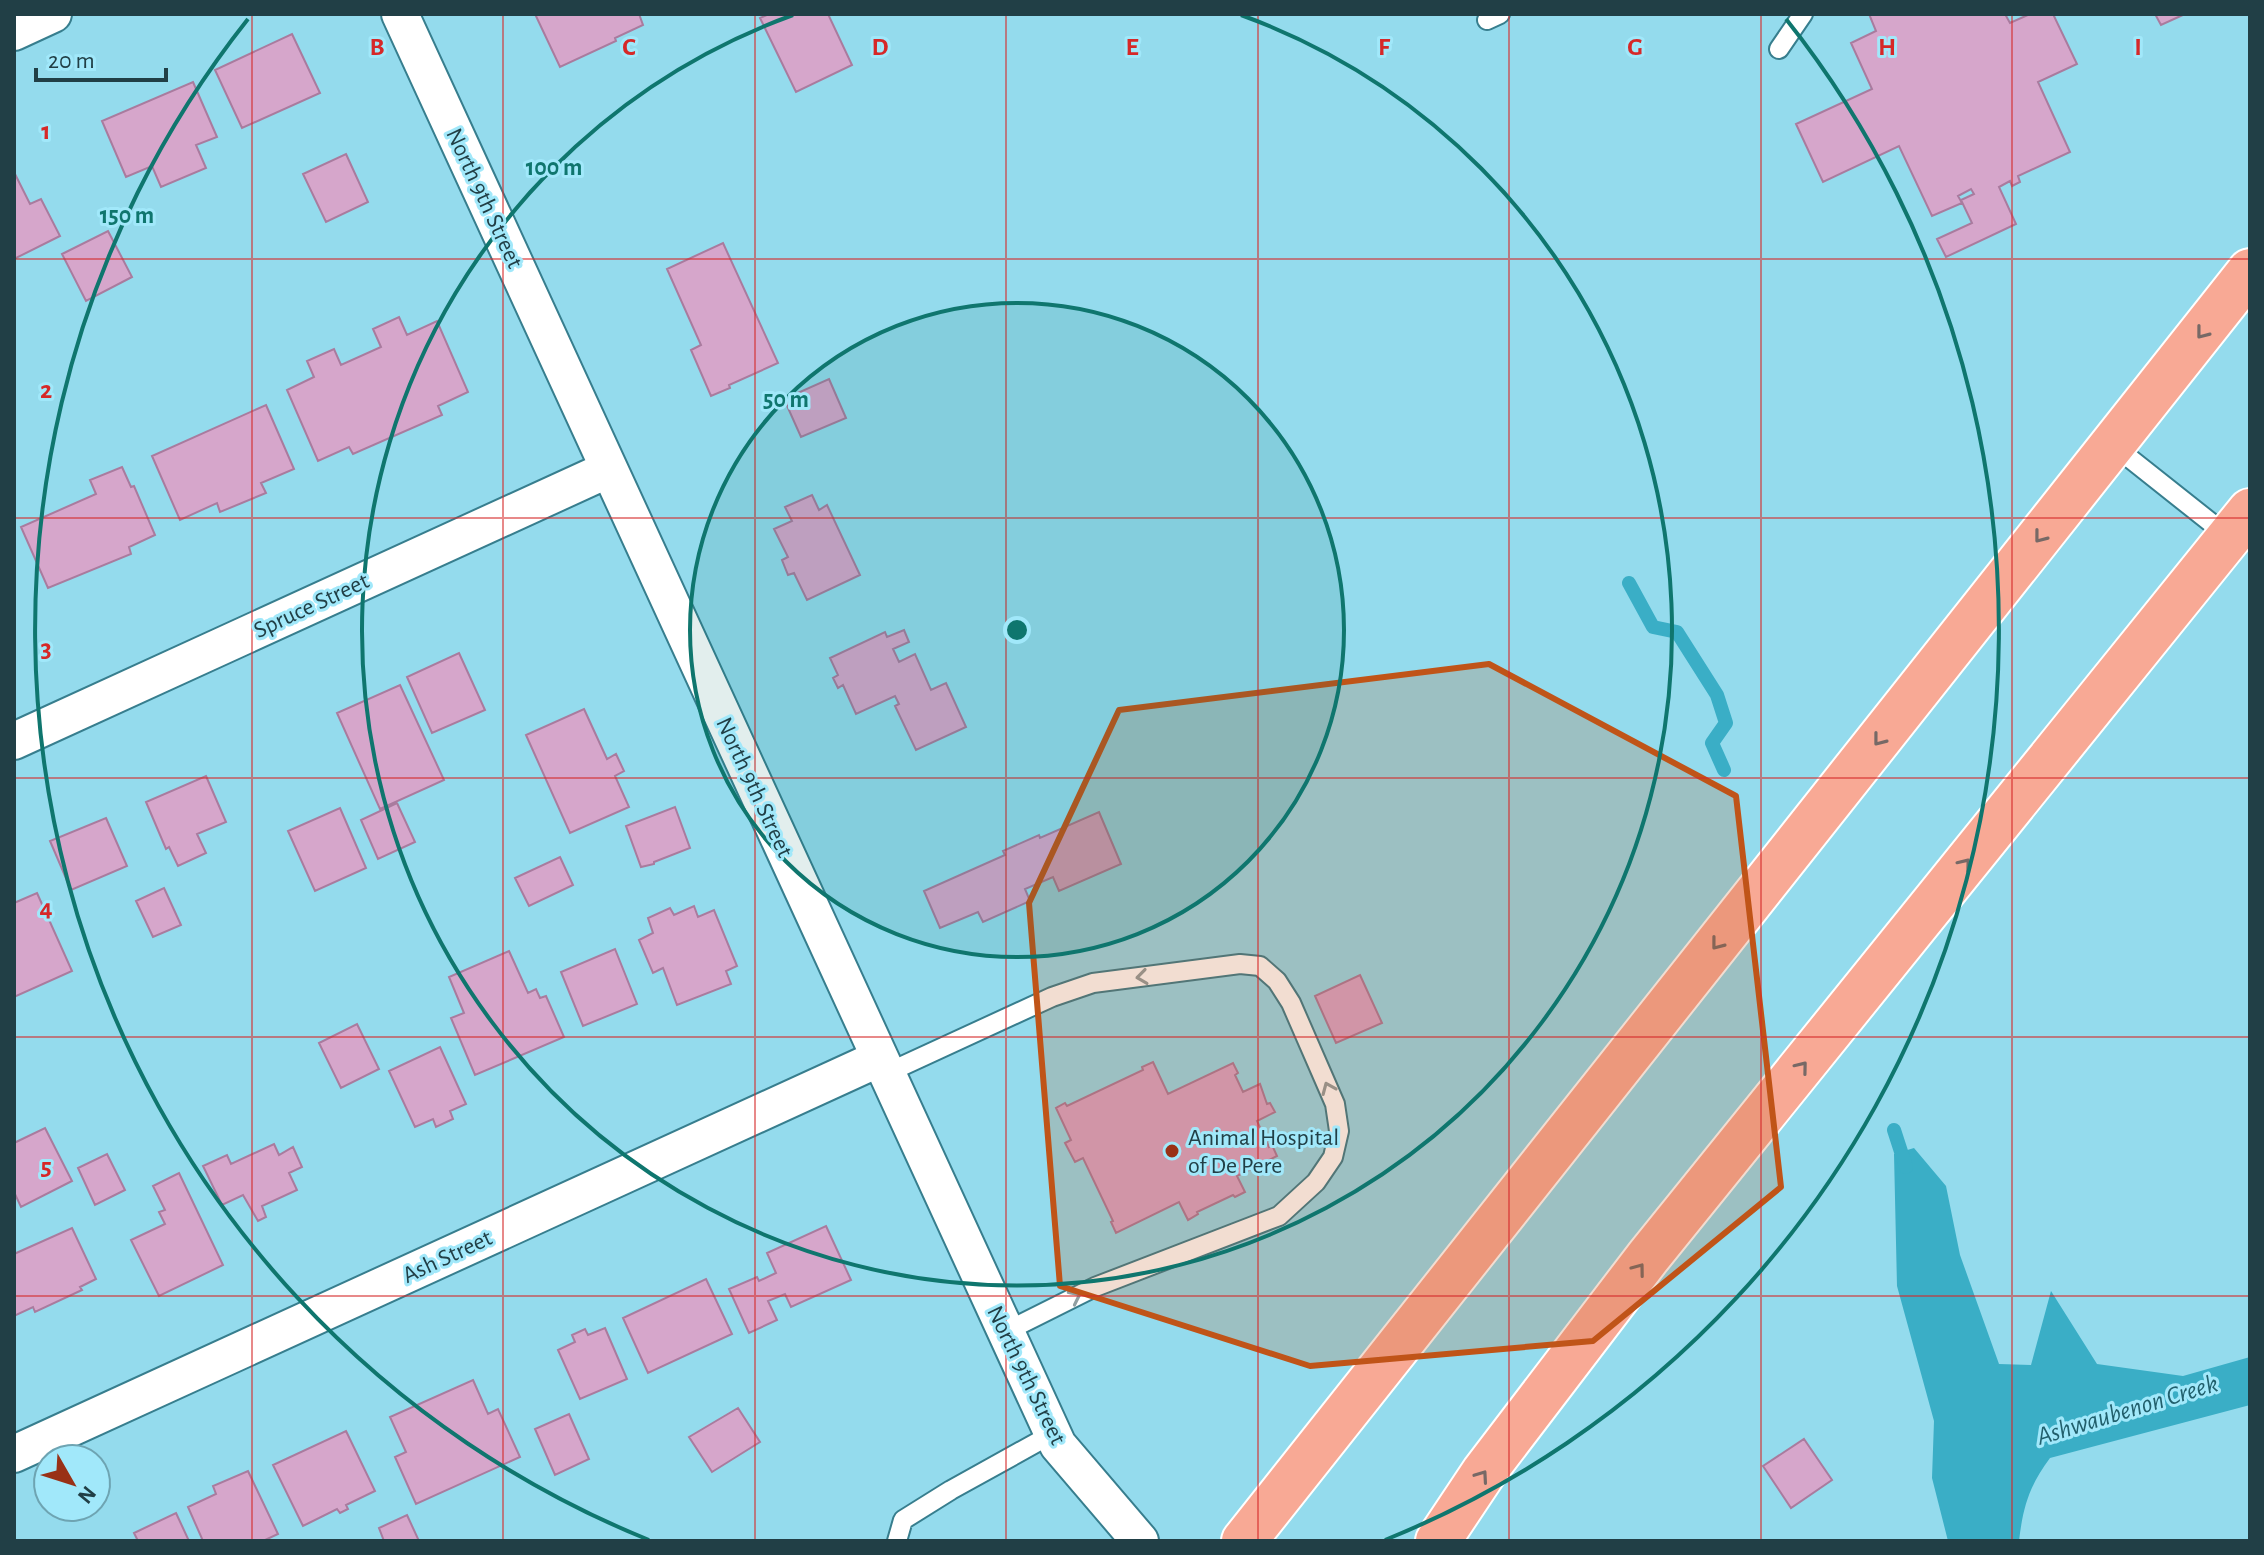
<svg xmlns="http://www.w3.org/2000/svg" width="2264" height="1555" viewBox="0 0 2264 1555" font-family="'Alegreya Sans',sans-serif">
  <rect width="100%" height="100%" fill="#94dbed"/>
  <path fill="#3aaec6" d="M 1914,1148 L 1946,1186 L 1960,1255 L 1999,1364 L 2031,1365 L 2051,1291 L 2097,1364 L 2183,1376 L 2250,1357 L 2250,1405 L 2050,1458 C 2029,1486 2023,1507 2019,1541 L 1948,1541 L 1932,1478 L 1934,1421 L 1897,1286 L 1894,1154 Z"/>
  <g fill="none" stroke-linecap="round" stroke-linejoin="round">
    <path stroke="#3aaec6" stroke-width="14" d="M 1629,583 L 1653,627 L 1677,632 L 1717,695 L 1726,723 L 1712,743 L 1724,770
      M 1894,1130 L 1906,1167"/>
  </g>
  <path fill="#d6a6cb" stroke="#a97b9e" stroke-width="2" d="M 535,14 L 639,14 L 643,25 L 615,38 L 616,41 L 560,67 Z
    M 769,14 L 828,14 L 852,65 L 796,92 L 760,18 Z
    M 1869,14 L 2005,14 L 2010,23 L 2030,14 L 2053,14 L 2077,64 L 2038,82 L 2070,152 L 2018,176 L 2020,182 L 2012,186 L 2010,181 L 1999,187 L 2016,224 L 1946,257 L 1937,239 L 1972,223 L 1961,200 L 1974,194 L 1971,189 L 1958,196 L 1962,203 L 1932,216 L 1899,146 L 1823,182 L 1796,124 L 1872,89 L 1851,43 L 1876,31 Z
    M 2155,14 L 2185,14 L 2161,25 Z
    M 292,34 L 320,93 L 242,128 L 215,70 Z
    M 193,82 L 217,137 L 196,145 L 206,168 L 161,187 L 152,166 L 126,177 L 102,121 Z
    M 346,154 L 368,202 L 326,222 L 303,174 Z
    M 14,172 L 30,204 L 41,199 L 60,236 L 14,259 Z
    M 108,231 L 132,277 L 86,301 L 62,254 Z
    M 723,243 L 778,363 L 729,385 L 730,388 L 711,396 L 691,350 L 701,345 L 667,269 Z
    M 399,317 L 407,335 L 437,321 L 468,392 L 438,406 L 442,415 L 353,454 L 349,447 L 318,461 L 287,390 L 314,377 L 307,361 L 334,349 L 341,365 L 381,347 L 373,329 Z
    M 829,379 L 846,418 L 801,437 L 784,399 Z
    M 266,405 L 294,469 L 261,483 L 266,493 L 220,512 L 217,503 L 180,520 L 152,456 Z
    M 122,467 L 131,487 L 134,486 L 155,535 L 129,547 L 131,554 L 48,588 L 21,527 L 96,494 L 90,480 Z
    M 812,495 L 819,510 L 827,505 L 860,575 L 807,600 L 794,573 L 788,575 L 782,560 L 788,557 L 774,529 L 792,521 L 785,507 Z
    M 904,630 L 909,642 L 893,649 L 899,662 L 915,654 L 931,690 L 946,683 L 966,727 L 916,750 L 895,706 L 899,704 L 895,696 L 856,714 L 843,685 L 838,688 L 833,678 L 838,675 L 830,658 L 885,632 L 887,637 Z
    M 459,653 L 485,710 L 432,733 L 407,677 Z
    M 400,685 L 444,780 L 380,809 L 337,713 Z
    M 584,709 L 607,759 L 616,754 L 624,771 L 615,776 L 629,807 L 570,833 L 526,735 Z
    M 206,776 L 226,822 L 197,834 L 206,853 L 178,866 L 169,847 L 166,849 L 146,802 Z
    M 397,803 L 415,842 L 378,859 L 361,820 Z
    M 675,807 L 690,848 L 654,862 L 654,864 L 641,867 L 626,826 Z
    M 340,808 L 366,868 L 315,891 L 288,831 Z
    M 1099,812 L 1121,864 L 1059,891 L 1053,877 L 1025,889 L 1030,901 L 983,922 L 978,912 L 940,928 L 924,891 L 1005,855 L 1003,851 L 1039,835 L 1040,838 Z
    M 106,818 L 127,866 L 71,890 L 50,841 Z
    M 560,857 L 573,885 L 529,906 L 515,878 Z
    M 164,888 L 181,925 L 153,937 L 136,901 Z
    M 37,893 L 72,971 L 14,997 L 14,903 Z
    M 694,906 L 698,917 L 714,910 L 737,966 L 726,971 L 731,984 L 677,1005 L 663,968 L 653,973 L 639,940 L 653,933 L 648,918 L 670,908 L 674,915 Z
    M 615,949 L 637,1004 L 583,1026 L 561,972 Z
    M 509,951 L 528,993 L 536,989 L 540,998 L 546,996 L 564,1037 L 475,1075 L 451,1018 L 464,1013 L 449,977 Z
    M 1360,975 L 1382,1023 L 1336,1043 L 1315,996 Z
    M 357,1024 L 379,1069 L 341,1088 L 319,1043 Z
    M 440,1047 L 466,1104 L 450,1111 L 453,1119 L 436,1127 L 433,1119 L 415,1127 L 389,1071 Z
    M 1153,1062 L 1168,1094 L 1233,1063 L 1238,1073 L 1235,1075 L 1243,1092 L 1260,1084 L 1267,1104 L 1270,1103 L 1275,1112 L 1257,1121 L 1269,1147 L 1272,1145 L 1277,1156 L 1237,1176 L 1245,1192 L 1235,1197 L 1233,1195 L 1197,1212 L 1198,1214 L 1188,1220 L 1179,1202 L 1116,1233 L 1111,1222 L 1113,1221 L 1083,1158 L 1075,1162 L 1065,1143 L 1071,1140 L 1056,1108 L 1065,1103 L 1067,1106 L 1143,1070 L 1142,1067 Z
    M 45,1128 L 72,1181 L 21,1207 L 14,1192 L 14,1143 Z
    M 274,1144 L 279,1155 L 293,1147 L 302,1167 L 289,1173 L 297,1190 L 262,1206 L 266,1217 L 258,1221 L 243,1195 L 222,1205 L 203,1166 L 227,1155 L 231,1164 Z
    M 107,1154 L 125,1190 L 95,1205 L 78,1168 Z
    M 179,1173 L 223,1265 L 159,1296 L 131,1240 L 165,1224 L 159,1212 L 165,1210 L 153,1186 Z
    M 826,1226 L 851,1280 L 791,1307 L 785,1294 L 768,1301 L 777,1320 L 749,1333 L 729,1289 L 757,1277 L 759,1281 L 776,1273 L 767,1253 Z
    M 72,1228 L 96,1279 L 80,1287 L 82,1290 L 35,1312 L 33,1307 L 14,1316 L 14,1254 Z
    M 706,1279 L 732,1334 L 648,1373 L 623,1318 Z
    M 605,1328 L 627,1379 L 580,1399 L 558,1350 L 575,1342 L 572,1335 L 585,1329 L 588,1335 Z
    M 473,1380 L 488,1414 L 498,1409 L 520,1457 L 416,1504 L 395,1457 L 406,1452 L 390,1417 Z
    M 738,1408 L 760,1442 L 712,1472 L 689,1437 Z
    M 569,1414 L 589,1459 L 555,1475 L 535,1429 Z
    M 346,1431 L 375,1491 L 346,1505 L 348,1509 L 340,1513 L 337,1509 L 303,1526 L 273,1465 Z
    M 1804,1439 L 1832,1480 L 1791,1508 L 1763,1466 Z
    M 248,1471 L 278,1534 L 263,1541 L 203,1541 L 188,1507 L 216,1494 L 213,1486 Z
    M 176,1513 L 189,1541 L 138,1541 L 134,1533 Z
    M 407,1515 L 419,1541 L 384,1541 L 379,1528 Z"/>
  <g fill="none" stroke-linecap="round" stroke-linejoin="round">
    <defs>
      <path id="lane" d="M 1487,20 L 1500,14
        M 1779,49 L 1803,14
        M 2113,445 L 2229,537
        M 887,1073 L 1052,997 L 1093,983 L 1240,964 L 1260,966 L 1277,981 L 1291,1003 L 1335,1104 L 1339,1131 L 1333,1157 L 1316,1182 L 1279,1216 L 1095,1287 L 1005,1332
        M 897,1541 L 903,1520 L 951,1490 L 1052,1434"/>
      <path id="street" d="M 400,14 L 1058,1445 L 1140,1541
        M 14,32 L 53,14
        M 14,741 L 609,469
        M 14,1454 L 880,1058"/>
      <path id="highway" d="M 1244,1541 L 2250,271
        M 1438,1541 L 1484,1472 L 1648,1257 L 2250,511"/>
    </defs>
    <use href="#lane" stroke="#377e8e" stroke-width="22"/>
    <use href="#street" stroke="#377e8e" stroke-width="40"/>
    <use href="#highway" stroke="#fff" stroke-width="48"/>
    <use href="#lane" stroke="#fff" stroke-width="18"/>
    <use href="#street" stroke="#fff" stroke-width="36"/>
    <use href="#highway" stroke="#f8a995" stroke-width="44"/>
  </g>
  <defs><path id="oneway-chevron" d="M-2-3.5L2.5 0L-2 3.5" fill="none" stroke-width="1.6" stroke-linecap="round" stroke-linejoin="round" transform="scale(2)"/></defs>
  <g stroke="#776966">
    <use href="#oneway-chevron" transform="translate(2202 333) rotate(128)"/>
    <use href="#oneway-chevron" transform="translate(2040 537) rotate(128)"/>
    <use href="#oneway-chevron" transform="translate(1879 740) rotate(128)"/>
    <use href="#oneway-chevron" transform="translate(1965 864) rotate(-51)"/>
    <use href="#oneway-chevron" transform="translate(1717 944) rotate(128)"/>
    <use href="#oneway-chevron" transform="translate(1802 1067) rotate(-51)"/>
    <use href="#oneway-chevron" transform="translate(1639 1269) rotate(-53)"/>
    <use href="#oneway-chevron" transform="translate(1482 1476) rotate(-55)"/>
  </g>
  <g stroke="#909fa2">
    <use href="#oneway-chevron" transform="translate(1142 977) rotate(172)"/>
    <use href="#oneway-chevron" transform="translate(1328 1088) rotate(-113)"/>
    <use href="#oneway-chevron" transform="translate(1075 1297) rotate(-26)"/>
  </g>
  <path fill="#c05418" fill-opacity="0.2" stroke="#c05418" stroke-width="6" stroke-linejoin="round" d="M 1489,664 L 1736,796 L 1781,1187 L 1593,1341 L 1310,1366 L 1060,1286 L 1029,903 L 1119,710 Z"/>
  <path fill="none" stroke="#d62828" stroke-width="2" stroke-opacity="0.55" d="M 252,14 L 252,1541M 503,14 L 503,1541M 755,14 L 755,1541M 1006,14 L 1006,1541M 1258,14 L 1258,1541M 1509,14 L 1509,1541M 1761,14 L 1761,1541M 2012,14 L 2012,1541M 14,259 L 2250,259M 14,518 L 2250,518M 14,778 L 2250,778M 14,1037 L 2250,1037M 14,1296 L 2250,1296"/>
  <circle cx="1017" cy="630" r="327" fill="#0f766e" fill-opacity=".12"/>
  <g fill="none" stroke="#0f766e" stroke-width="4">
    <circle cx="1017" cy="630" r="327"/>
    <path d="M1241 15A655 655 0 1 1 793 15"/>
    <path d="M649 1540A982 982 0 0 1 248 19M1786 19A982 982 0 0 1 1385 1540"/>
  </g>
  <circle fill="#993116" stroke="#a1e8fa" stroke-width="3" cx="1172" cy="1151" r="8"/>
  <g text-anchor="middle" stroke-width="6" stroke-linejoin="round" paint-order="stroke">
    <g font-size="24" fill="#213f46" stroke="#a1e8fa">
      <text transform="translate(485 198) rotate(65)" y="8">North 9th Street</text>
      <text transform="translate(311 605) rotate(-25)" y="8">Spruce Street</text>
      <text transform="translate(755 787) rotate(65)" y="8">North 9th Street</text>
      <text transform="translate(447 1256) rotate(-25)" y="8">Ash Street</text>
      <text transform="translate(1027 1375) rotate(64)" y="8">North 9th Street</text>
    </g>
    <g font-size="24" fill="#213f46" stroke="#a1e8fa" text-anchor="start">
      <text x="1188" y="1145">Animal Hospital<tspan x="1188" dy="28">of De Pere</tspan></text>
    </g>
    <g font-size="26" font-style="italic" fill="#215f6c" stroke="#a1e8fa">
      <text transform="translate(2127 1409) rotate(-17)" y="9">Ashwaubenon Creek</text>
    </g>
  </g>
  <g font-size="26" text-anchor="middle" font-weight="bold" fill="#d62828" stroke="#a1e8fa" stroke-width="6" stroke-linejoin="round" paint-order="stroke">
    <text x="377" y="55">B</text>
    <text x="629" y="55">C</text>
    <text x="880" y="55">D</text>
    <text x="1132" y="55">E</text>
    <text x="1384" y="55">F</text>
    <text x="1635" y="55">G</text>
    <text x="1887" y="55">H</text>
    <text x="2138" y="55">I</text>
    <text x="46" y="139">1</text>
    <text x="46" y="398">2</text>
    <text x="46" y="657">3</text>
    <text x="46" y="916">4</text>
    <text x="46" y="1175">5</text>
  </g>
  <circle cx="1017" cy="630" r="12" fill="#0f766e" stroke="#a1e8fa" stroke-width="4"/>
  <g font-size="24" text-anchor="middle" font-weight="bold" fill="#0f766e" stroke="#a1e8fa" stroke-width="6" stroke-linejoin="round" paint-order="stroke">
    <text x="554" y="175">100 m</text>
    <text x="127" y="223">150 m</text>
    <text x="786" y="407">50 m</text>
  </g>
  <rect width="2264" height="1555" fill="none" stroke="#213f46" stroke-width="32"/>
  <g transform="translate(72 1483) rotate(129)"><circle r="38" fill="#a1e8fa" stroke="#6ea4b2" stroke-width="2"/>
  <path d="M0-6L14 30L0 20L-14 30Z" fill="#993116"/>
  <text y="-12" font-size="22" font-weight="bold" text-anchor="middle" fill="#213f46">N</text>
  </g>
  <path d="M36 68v12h130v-12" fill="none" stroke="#213f46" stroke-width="4"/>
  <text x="48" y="68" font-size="24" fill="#213f46" stroke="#a1e8fa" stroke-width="6" paint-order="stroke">20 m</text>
</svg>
